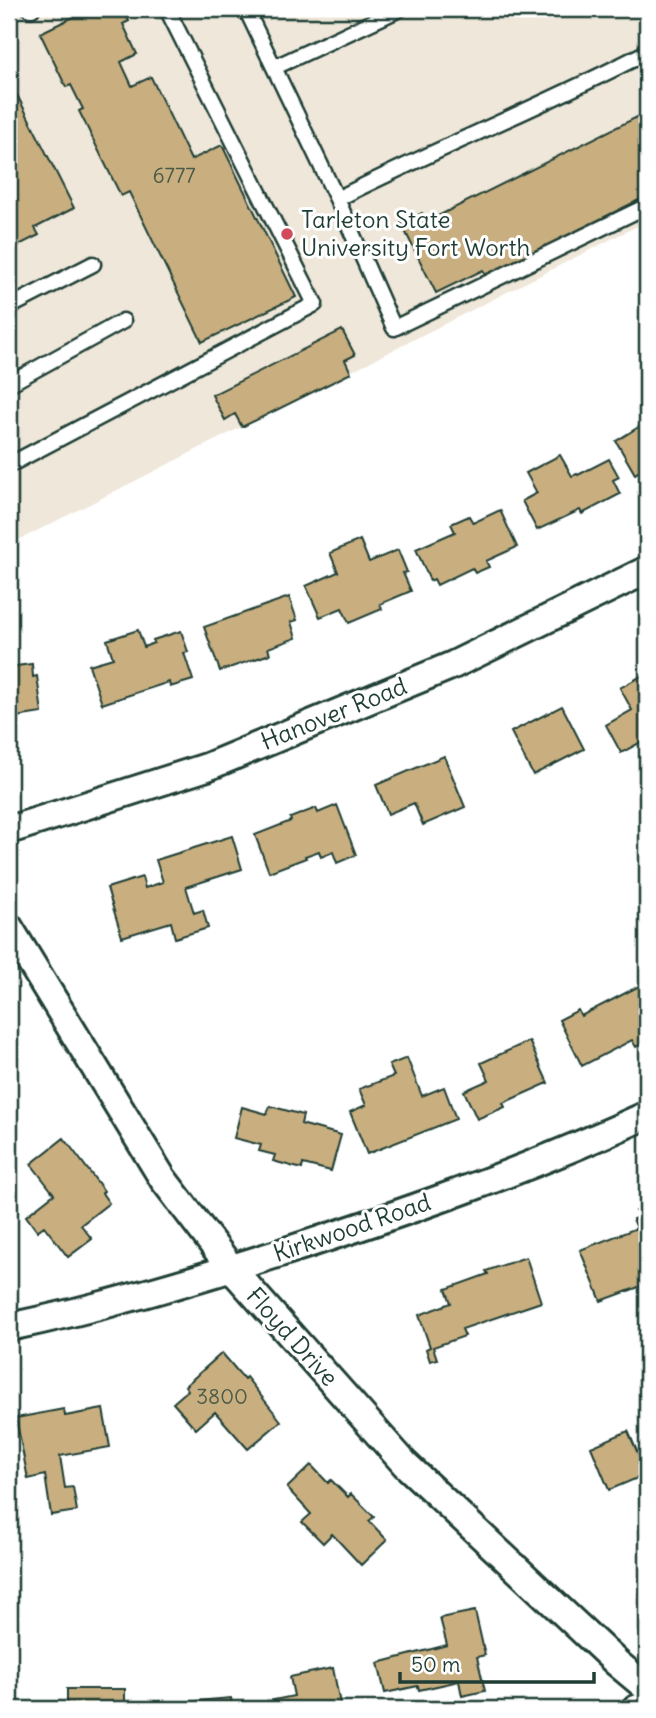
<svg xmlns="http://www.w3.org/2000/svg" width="656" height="1718" viewBox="0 0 656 1718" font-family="Delius,sans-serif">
  <rect width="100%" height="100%" fill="#fff"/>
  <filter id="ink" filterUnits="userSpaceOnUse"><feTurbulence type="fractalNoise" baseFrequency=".0143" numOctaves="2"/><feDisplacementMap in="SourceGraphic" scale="14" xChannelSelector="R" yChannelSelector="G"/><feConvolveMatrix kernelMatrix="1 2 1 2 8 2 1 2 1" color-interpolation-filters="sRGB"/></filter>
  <g filter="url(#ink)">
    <path fill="#efe7d9" d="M 9,9 L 647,9 L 647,221 L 9,545 Z"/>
    <path fill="#c9af80" stroke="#1f3d34" stroke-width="2" d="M 90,9 L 123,9 L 129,21 L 123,24 L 137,54 L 121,62 L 132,86 L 151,77 L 191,160 L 222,145 L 296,297 L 202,342 L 129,192 L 121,196 L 79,111 L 83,109 L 71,85 L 66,87 L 40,33 Z
      M 9,79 L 74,208 L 35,228 L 39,235 L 9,250 Z
      M 647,112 L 647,196 L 486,276 L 483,270 L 436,293 L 401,223 L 422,213 L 426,222 Z
      M 342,330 L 355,355 L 345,360 L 351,373 L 242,427 L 235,414 L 225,420 L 212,395 Z
      M 647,404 L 647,466 L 635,474 L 616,441 L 645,423 L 638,410 Z
      M 560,455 L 572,476 L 577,474 L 578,475 L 609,459 L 619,477 L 613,480 L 620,494 L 582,514 L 580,510 L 537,530 L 522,501 L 537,493 L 526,473 Z
      M 500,510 L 517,547 L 486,561 L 489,567 L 475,573 L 472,568 L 437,585 L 434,579 L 430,581 L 416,549 L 455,532 L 451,524 L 469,516 L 473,523 Z
      M 360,540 L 369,562 L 398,550 L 407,572 L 403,573 L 411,591 L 380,604 L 382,609 L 349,623 L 342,608 L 320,617 L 306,586 L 338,572 L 330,553 Z
      M 289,597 L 297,620 L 291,622 L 296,638 L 268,648 L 270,654 L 220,671 L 204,627 Z
      M 138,630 L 144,647 L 154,643 L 153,640 L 181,631 L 188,652 L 184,653 L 193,680 L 170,687 L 169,682 L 102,704 L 89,665 L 113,658 L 107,640 Z
      M 32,664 L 33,677 L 37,676 L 42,713 L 9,718 L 9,667 Z
      M 647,673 L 647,730 L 645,731 L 647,739 L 621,753 L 606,725 L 632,710 L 620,688 Z
      M 562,706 L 584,749 L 533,775 L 511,732 Z
      M 444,756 L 465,807 L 423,825 L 414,803 L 388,814 L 376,785 Z
      M 337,805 L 356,855 L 337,863 L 333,852 L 321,857 L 319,851 L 305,856 L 306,858 L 269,872 L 255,835 L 291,821 L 290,818 L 316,808 L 318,813 Z
      M 232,836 L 242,869 L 186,887 L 194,913 L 203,910 L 208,928 L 175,938 L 171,922 L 122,937 L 107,888 L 142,877 L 145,888 L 163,882 L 156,860 Z
      M 647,982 L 647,1041 L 636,1047 L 632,1040 L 582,1066 L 559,1020 L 578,1010 L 581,1016 Z
      M 529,1041 L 548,1083 L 503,1103 L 505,1107 L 477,1119 L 464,1091 L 489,1080 L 481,1063 Z
      M 407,1058 L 422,1096 L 444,1087 L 456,1119 L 367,1154 L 350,1112 L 366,1105 L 359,1089 L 394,1076 L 389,1065 Z
      M 270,1106 L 303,1115 L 301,1124 L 341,1135 L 331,1171 L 303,1164 L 302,1169 L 273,1161 L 275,1155 L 259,1151 L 261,1145 L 234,1138 L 242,1107 L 267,1114 Z
      M 64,1138 L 104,1191 L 102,1193 L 109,1203 L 81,1225 L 92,1239 L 68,1257 L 44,1226 L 37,1231 L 26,1216 L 54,1194 L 31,1164 Z
      M 647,1207 L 647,1284 L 601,1301 L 580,1250 L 637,1228 L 633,1219 L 639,1217 L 636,1211 Z
      M 526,1257 L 541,1302 L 462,1329 L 465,1336 L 433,1347 L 437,1359 L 430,1361 L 426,1349 L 430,1347 L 419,1315 L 451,1303 L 446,1289 L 488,1274 L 486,1271 Z
      M 222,1353 L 244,1379 L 246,1377 L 281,1421 L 248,1449 L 215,1412 L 196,1429 L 173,1403 L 188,1390 L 185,1386 Z
      M 64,1409 L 65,1416 L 103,1409 L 110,1447 L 60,1456 L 65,1488 L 73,1487 L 77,1511 L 51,1515 L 45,1475 L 28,1479 L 16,1418 Z
      M 628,1431 L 647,1474 L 609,1490 L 591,1447 Z
      M 311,1465 L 328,1483 L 331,1480 L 348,1497 L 351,1494 L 374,1517 L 369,1521 L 387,1540 L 361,1565 L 332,1534 L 323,1543 L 302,1522 L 311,1514 L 287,1488 Z
      M 475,1611 L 485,1655 L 477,1657 L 485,1691 L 462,1696 L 459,1681 L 419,1690 L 418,1686 L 385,1693 L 378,1663 L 447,1645 L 440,1618 Z
      M 333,1668 L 341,1709 L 255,1709 L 254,1704 L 294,1696 L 290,1677 Z
      M 67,1689 L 125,1689 L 125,1709 L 67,1709 Z
      M 231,1698 L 233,1709 L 158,1709 L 163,1709 L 162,1704 Z"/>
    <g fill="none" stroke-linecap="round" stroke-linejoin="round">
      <defs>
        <path id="service" d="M 30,9 L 32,9
          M 246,9 L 337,199 C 439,147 546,105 647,52
          M 275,67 L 400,9
          M 337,199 L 394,328 L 647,206
          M 9,307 L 93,264
          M 9,384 L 123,321
          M 9,465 L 315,304 L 167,9"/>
        <path id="minor" d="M 9,830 L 207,767 L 453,665 L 647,570
          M 9,927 L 163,1179 L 231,1268 L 405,1464 L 617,1663 L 647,1688
          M 9,1327 C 101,1308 191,1281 280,1253 C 404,1213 528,1170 647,1115
          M 636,1709 L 647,1705"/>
      </defs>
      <use href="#service" stroke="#1f3d34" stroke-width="19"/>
      <use href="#minor" stroke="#1f3d34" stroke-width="32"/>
      <use href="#service" stroke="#fff" stroke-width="14"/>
      <use href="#minor" stroke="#fff" stroke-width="26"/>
    </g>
  </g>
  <circle fill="#d1495b" stroke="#fff" stroke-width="2.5" cx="287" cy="234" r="7"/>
  <g text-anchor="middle" stroke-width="6" stroke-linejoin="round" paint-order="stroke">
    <g font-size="21" fill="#4a5a47">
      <text x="174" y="183">6777</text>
      <text x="222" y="1404">3800</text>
    </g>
    <g font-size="24" fill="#1f3d34" stroke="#fff" text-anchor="start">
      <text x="301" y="228">Tarleton State<tspan x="301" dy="28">University Fort Worth</tspan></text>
    </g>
    <g font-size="24" fill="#1f3d34" stroke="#fff">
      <text transform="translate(334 714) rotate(-22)" y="8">Hanover Road</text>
      <text transform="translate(352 1228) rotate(-19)" y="8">Kirkwood Road</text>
      <text transform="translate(292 1337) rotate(48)" y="8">Floyd Drive</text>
    </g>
  </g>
  <rect width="656" height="1718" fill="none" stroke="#fff" stroke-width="35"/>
  <rect x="18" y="18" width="621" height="1683" fill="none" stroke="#1f3d34" stroke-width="2.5" filter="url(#ink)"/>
  <path d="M400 1672v10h194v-10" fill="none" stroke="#1f3d34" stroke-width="3.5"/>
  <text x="411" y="1672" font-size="21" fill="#1f3d34" stroke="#ffffff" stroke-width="5" paint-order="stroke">50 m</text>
</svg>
